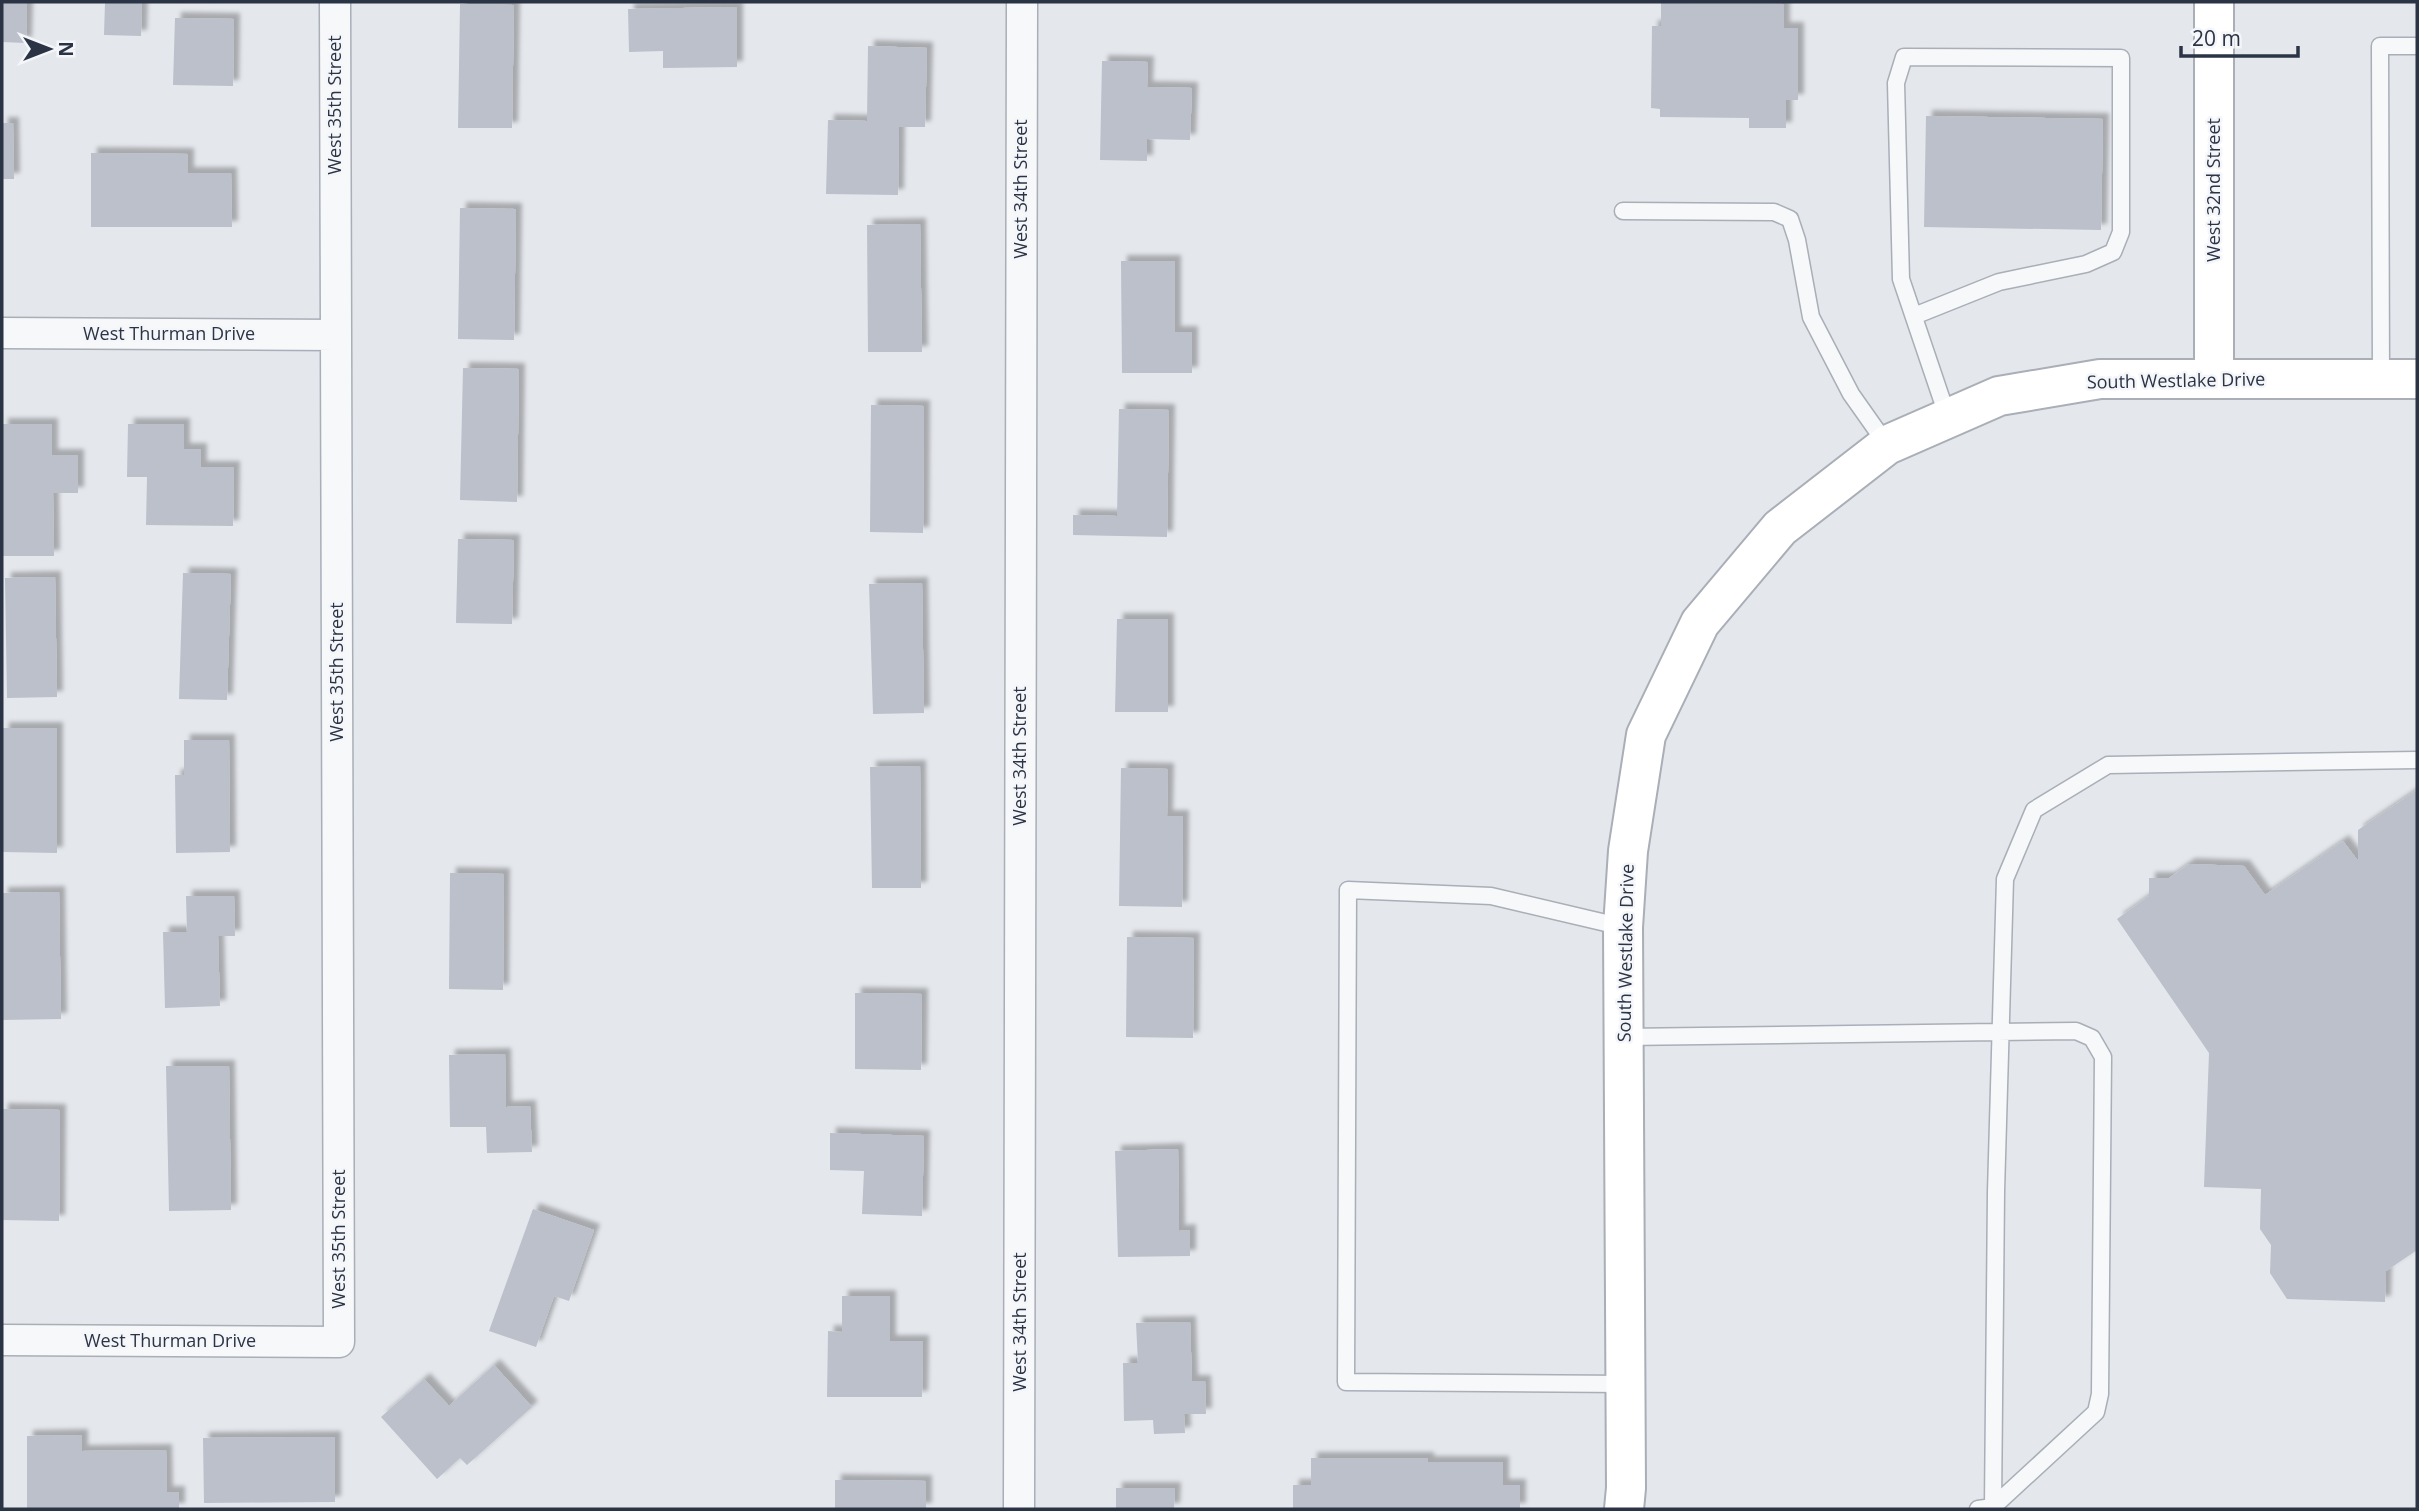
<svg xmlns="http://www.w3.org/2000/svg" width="2419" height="1511" viewBox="0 0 2419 1511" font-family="'Open Sans',sans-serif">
  <defs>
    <filter id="shadow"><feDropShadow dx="6" dy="-6" stdDeviation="2" flood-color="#0004"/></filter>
  </defs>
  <rect width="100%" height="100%" fill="#e4e7ec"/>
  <path fill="#bbc0ca" filter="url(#shadow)" d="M 2,2 L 27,2 L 26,43 L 2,42 Z
    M 105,2 L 142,2 L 141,36 L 104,35 Z
    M 1661,3 L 1784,4 L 1784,28 L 1798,28 L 1798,100 L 1786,100 L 1786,128 L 1749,128 L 1749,118 L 1660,117 L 1660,109 L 1651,108 L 1652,26 L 1661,26 Z
    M 460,4 L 514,5 L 512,128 L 458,128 Z
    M 737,7 L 737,67 L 663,68 L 663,51 L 629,52 L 628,9 Z
    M 175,18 L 234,19 L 233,86 L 173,85 Z
    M 868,46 L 927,48 L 925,127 L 899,127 L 898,195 L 826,194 L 828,120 L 867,121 Z
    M 1102,61 L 1148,62 L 1147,87 L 1192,88 L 1190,140 L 1147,139 L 1147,161 L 1100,160 Z
    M 1926,116 L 2103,119 L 2101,230 L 1924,227 Z
    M 2,123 L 13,123 L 14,179 L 2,179 Z
    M 91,153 L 188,154 L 188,173 L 231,173 L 232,227 L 91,227 Z
    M 460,208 L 516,209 L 514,340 L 458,339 Z
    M 920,224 L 922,352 L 868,352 L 867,225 Z
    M 1121,261 L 1175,261 L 1175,332 L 1192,332 L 1192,373 L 1122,373 Z
    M 463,368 L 519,369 L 517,502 L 460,500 Z
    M 871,405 L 924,406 L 923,533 L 870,532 Z
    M 1119,409 L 1169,410 L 1167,537 L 1073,535 L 1073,515 L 1117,516 Z
    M 2,424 L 52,424 L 52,455 L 78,455 L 78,493 L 53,493 L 54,556 L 3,556 Z
    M 128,424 L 184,424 L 184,449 L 201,449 L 201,467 L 234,467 L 233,526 L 146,525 L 147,477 L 127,477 Z
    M 458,539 L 514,540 L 512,624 L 456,623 Z
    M 183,573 L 231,574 L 227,700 L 179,699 Z
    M 55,577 L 57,697 L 7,698 L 5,578 Z
    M 922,583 L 924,713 L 873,714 L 869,584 Z
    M 1117,619 L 1168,619 L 1168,712 L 1115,712 Z
    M 3,728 L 57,728 L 57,853 L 3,852 Z
    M 184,740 L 229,740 L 230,852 L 176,853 L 175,775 L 184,775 Z
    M 920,766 L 921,888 L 872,888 L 870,767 Z
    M 1121,768 L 1168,769 L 1167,816 L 1183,816 L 1182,907 L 1119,906 Z
    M 2417,790 L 2417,1250 L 2386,1271 L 2385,1302 L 2287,1299 L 2270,1273 L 2271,1245 L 2260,1229 L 2261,1189 L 2204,1187 L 2209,1053 L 2117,919 L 2149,896 L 2149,878 L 2169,878 L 2189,864 L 2244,866 L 2265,895 L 2343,841 L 2358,861 L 2358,830 Z
    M 450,873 L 504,874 L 503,990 L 449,989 Z
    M 59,892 L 61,1019 L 2,1020 L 2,893 Z
    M 186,896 L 234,896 L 235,936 L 218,936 L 220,1006 L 165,1008 L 163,932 L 187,932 Z
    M 1127,937 L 1194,938 L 1193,1038 L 1126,1037 Z
    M 855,993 L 922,994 L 921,1070 L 855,1069 Z
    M 505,1054 L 506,1107 L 530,1106 L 532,1152 L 487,1153 L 486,1127 L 450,1127 L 449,1055 Z
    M 166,1066 L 229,1066 L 231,1210 L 169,1211 Z
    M 2,1109 L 60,1110 L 59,1221 L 2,1220 Z
    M 830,1133 L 924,1136 L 922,1216 L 862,1214 L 864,1171 L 830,1170 Z
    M 1178,1149 L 1179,1231 L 1190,1230 L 1190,1256 L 1118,1257 L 1115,1151 Z
    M 533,1209 L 594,1230 L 569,1301 L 554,1296 L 536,1347 L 489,1331 Z
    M 842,1296 L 890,1296 L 890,1341 L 923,1341 L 922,1397 L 827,1397 L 828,1331 L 842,1332 Z
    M 1190,1322 L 1192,1381 L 1205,1381 L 1206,1414 L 1184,1414 L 1185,1433 L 1154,1434 L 1153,1420 L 1124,1421 L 1123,1363 L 1138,1363 L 1136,1323 Z
    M 494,1365 L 532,1407 L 467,1465 L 460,1458 L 437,1479 L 381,1417 L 424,1379 L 449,1406 Z
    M 82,1435 L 82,1451 L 166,1450 L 167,1492 L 179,1492 L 179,1509 L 27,1509 L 27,1436 Z
    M 335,1437 L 335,1502 L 204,1503 L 203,1438 Z
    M 1311,1458 L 1428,1458 L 1428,1462 L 1503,1462 L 1503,1485 L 1520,1485 L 1520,1509 L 1293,1509 L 1293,1485 L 1311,1485 Z
    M 835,1480 L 926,1481 L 926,1509 L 835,1509 Z
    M 1116,1488 L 1175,1488 L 1174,1509 L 1116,1509 Z"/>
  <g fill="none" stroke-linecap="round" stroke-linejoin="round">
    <defs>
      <path id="lane" d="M 1623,211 L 1774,212 L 1790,219 L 1797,240 L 1811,317 L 1851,394 L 1887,445
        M 1914,316 L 1999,282 L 2086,264 L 2113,252 L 2121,232 L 2121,58 L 1904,57 L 1896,83 L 1901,279 L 1948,418
        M 2381,379 L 2380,46 L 2417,46
        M 1623,927 L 1491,896 L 1348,890 L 1346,1382 L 1626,1384
        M 1624,1037 L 2076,1031 L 2092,1038 L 2103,1057 L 2100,1394 L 2096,1412 L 1993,1507
        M 1978,1509 L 1993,1507 L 1996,1192 L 2005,879 L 2034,810 L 2108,765 L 2417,760"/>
      <path id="street" d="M 2,333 L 336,335
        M 2,1340 L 339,1342 L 335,2
        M 1019,1509 L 1022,2"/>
      <path id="secondary" d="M 2214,378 L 2214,2
        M 1624,1509 L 1626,1488 L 1623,927 L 1628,851 L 1646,735 L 1700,623 L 1780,528 L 1887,445 L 1999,396 L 2100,379 L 2417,379"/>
    </defs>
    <use href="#lane" stroke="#a9aeb7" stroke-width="19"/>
    <use href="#street" stroke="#a9aeb7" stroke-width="33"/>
    <use href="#secondary" stroke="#a9aeb7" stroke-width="42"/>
    <use href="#lane" stroke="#f7f8fa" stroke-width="16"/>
    <use href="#street" stroke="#f7f8fa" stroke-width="30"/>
    <use href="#secondary" stroke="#fff" stroke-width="38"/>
  </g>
  <g text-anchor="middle" stroke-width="5" stroke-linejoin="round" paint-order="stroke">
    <g font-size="18" fill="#2b3445" stroke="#f4f6f9">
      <text transform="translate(335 105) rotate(-90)" y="6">West 35th Street</text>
      <text transform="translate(1021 189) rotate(-90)" y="6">West 34th Street</text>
      <text transform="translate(2214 190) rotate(-90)" y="6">West 32nd Street</text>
      <text x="169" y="340">West Thurman Drive</text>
      <text transform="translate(2176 381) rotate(-1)" y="6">South Westlake Drive</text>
      <text transform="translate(337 672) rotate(-90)" y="6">West 35th Street</text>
      <text transform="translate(1020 756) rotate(-90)" y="6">West 34th Street</text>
      <text transform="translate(1626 953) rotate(-89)" y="6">South Westlake Drive</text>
      <text transform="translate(339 1239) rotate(-90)" y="6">West 35th Street</text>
      <text transform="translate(1020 1322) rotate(-90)" y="6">West 34th Street</text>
      <text x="170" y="1347">West Thurman Drive</text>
    </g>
  </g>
  <rect width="2419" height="1511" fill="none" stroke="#2b3445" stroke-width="7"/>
  <g transform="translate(49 49) rotate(90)" stroke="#f4f6f9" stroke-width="5" paint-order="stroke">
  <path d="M0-5L12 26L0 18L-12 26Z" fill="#2b3445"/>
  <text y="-10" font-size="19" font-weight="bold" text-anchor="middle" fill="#2b3445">N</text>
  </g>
  <path d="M2181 46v10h117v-10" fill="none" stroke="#2b3445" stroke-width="3.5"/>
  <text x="2192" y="46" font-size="21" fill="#2b3445" stroke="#f4f6f9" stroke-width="5" paint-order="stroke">20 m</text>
</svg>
